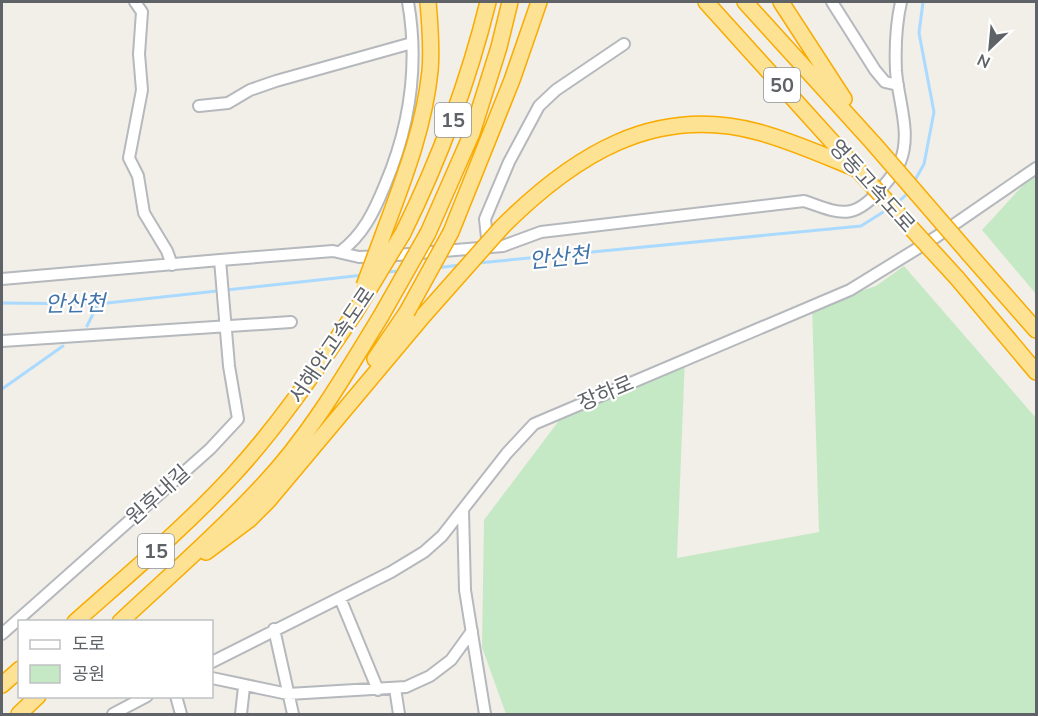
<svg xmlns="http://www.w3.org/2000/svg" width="1038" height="716" viewBox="0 0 1038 716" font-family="'Nunito Sans','Noto Sans KR',sans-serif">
  <rect width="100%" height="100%" fill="#f1efe8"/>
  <path fill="#c5e8c5" d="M 1036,171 L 1036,294 L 982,230 Z
    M 904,266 L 1036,418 L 1036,714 L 506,714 L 482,647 L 484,520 L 567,410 L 685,356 L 677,558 L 819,532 L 812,307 L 876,286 Z"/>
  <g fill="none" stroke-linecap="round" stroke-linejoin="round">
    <path stroke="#aadaff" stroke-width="3" d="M 914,182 L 924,164 L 934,112 L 919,33 L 923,2
      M 896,204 L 908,193
      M 478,263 L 861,226 L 888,209
      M 436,268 L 460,265
      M 386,272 L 400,271
      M 2,303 L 98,304 L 364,275
      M 87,326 L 98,304
      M 2,389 L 63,346"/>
    <defs>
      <path id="minor" d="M 135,2 L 142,12 L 139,54 L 142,90 L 129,158 L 138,176 L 144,213 L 167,251 L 172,265
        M 832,2 L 875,70 L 885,82 L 898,85
        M 199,106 L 228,103 L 250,90 L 276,81 L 412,43
        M 488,247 L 485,219 L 509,162 L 539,106 L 556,90 L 624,44
        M 340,252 C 363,235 374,212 385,185 C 410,126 419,65 408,2
        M 220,260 L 333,251 L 359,257 L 385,256 L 503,246 L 541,232 L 804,201 C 837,212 851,222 878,192 C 886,183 895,174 900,162 C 912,134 898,100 896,71 C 895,48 896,24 901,2
        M 2,279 L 220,260 L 229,366 L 238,419 L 210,449 L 2,634
        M 2,341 L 291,322
        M 463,511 L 465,590 L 485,714
        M 340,598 L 378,690
        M 274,629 L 293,714
        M 212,662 L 391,572 L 424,552 L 442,536 L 507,453 L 534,424 L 850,290 L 936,237 L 1036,168
        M 212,678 L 288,694 L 406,687 L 430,676 L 451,660 L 472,631
        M 395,688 L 399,714
        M 176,696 L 181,714
        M 113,714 L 147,696
        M 241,714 L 244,687"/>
      <path id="highway" d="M 706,2 L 855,167
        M 745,2 L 874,144
        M 781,2 L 844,99
        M 502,227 C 573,156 654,104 758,132 C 792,141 825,156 857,169
        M 451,232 L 512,80 L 539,2
        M 403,233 C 440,158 468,83 488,2
        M 428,233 L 472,133 L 499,47 L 510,2
        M 383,235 C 403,181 424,129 430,71 C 432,48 430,24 428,2
        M 970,255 L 1036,330
        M 957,278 L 1036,372
        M 375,359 L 407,312
        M 206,552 L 250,519 L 268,501 L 424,315
        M 75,622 C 129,574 184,528 233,475 C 279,425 316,370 354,314
        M 120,622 C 168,577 219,533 263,485 C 310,435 345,375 381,316
        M 2,685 L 20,669
        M 19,714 L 38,696"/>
    </defs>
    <use href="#minor" stroke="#b5b8bc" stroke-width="14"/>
    <use href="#highway" stroke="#f9ab00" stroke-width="18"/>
    <use href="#minor" stroke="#fff" stroke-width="10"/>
    <use href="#highway" stroke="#fde293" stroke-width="15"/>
    <defs>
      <path id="highway-bridge" d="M 874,144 L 970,255
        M 857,169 L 957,278
        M 364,286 L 383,235
        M 407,312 L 451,232
        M 354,314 L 403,233
        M 424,315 L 502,227
        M 381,316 L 428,233"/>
    </defs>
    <use href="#highway-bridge" stroke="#f9ab00" stroke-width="18" stroke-linecap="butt"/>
    <use href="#highway-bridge" stroke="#fde293" stroke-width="15"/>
  </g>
  <g text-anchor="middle" stroke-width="4.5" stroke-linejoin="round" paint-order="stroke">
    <g fill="#fff" stroke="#8f9295" stroke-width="1.5">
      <rect x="764" y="68" width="36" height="34" rx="4.5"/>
      <rect x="435" y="103" width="36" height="34" rx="4.5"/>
      <rect x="138" y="534" width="36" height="34" rx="4.5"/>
    </g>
    <g font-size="20" font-weight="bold" fill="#5f6368">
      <text x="782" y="92">50</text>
      <text x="453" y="127">15</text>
      <text x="156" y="558">15</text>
    </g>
    <g font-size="21" fill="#5f6368" stroke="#fff">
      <text transform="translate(872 186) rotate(48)" y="7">영동고속도로</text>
      <text transform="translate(332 345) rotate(-56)" y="7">서해안고속도로</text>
      <text transform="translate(606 393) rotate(-23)" y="7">장하로</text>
      <text transform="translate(158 495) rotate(-42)" y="7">원후내길</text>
    </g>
    <g font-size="22" font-style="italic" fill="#4174aa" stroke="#fff">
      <text transform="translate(559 257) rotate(-6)" y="8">안산천</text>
      <text transform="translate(75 303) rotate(-1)" y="8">안산천</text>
    </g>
  </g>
  <rect width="1038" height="716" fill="none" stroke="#5f6368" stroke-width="6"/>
  <rect x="18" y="620" width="195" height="78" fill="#ffffff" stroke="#bfc1c3" stroke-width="1.5"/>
  <rect x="30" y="640" width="30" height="9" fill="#ffffff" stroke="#bfc1c3" stroke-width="1.5"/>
  <text x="72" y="650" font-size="18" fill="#5f6368">도로</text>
  <rect x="30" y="665" width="30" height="18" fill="#c5e8c5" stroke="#bfc1c3" stroke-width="1.5"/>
  <text x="72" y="680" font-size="18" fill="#5f6368">공원</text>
  <g transform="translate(990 48) rotate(206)" stroke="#ffffff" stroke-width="4.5" paint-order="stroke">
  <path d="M0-4.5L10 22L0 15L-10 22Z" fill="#5f6368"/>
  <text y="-9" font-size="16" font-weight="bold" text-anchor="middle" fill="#5f6368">N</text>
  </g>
</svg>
